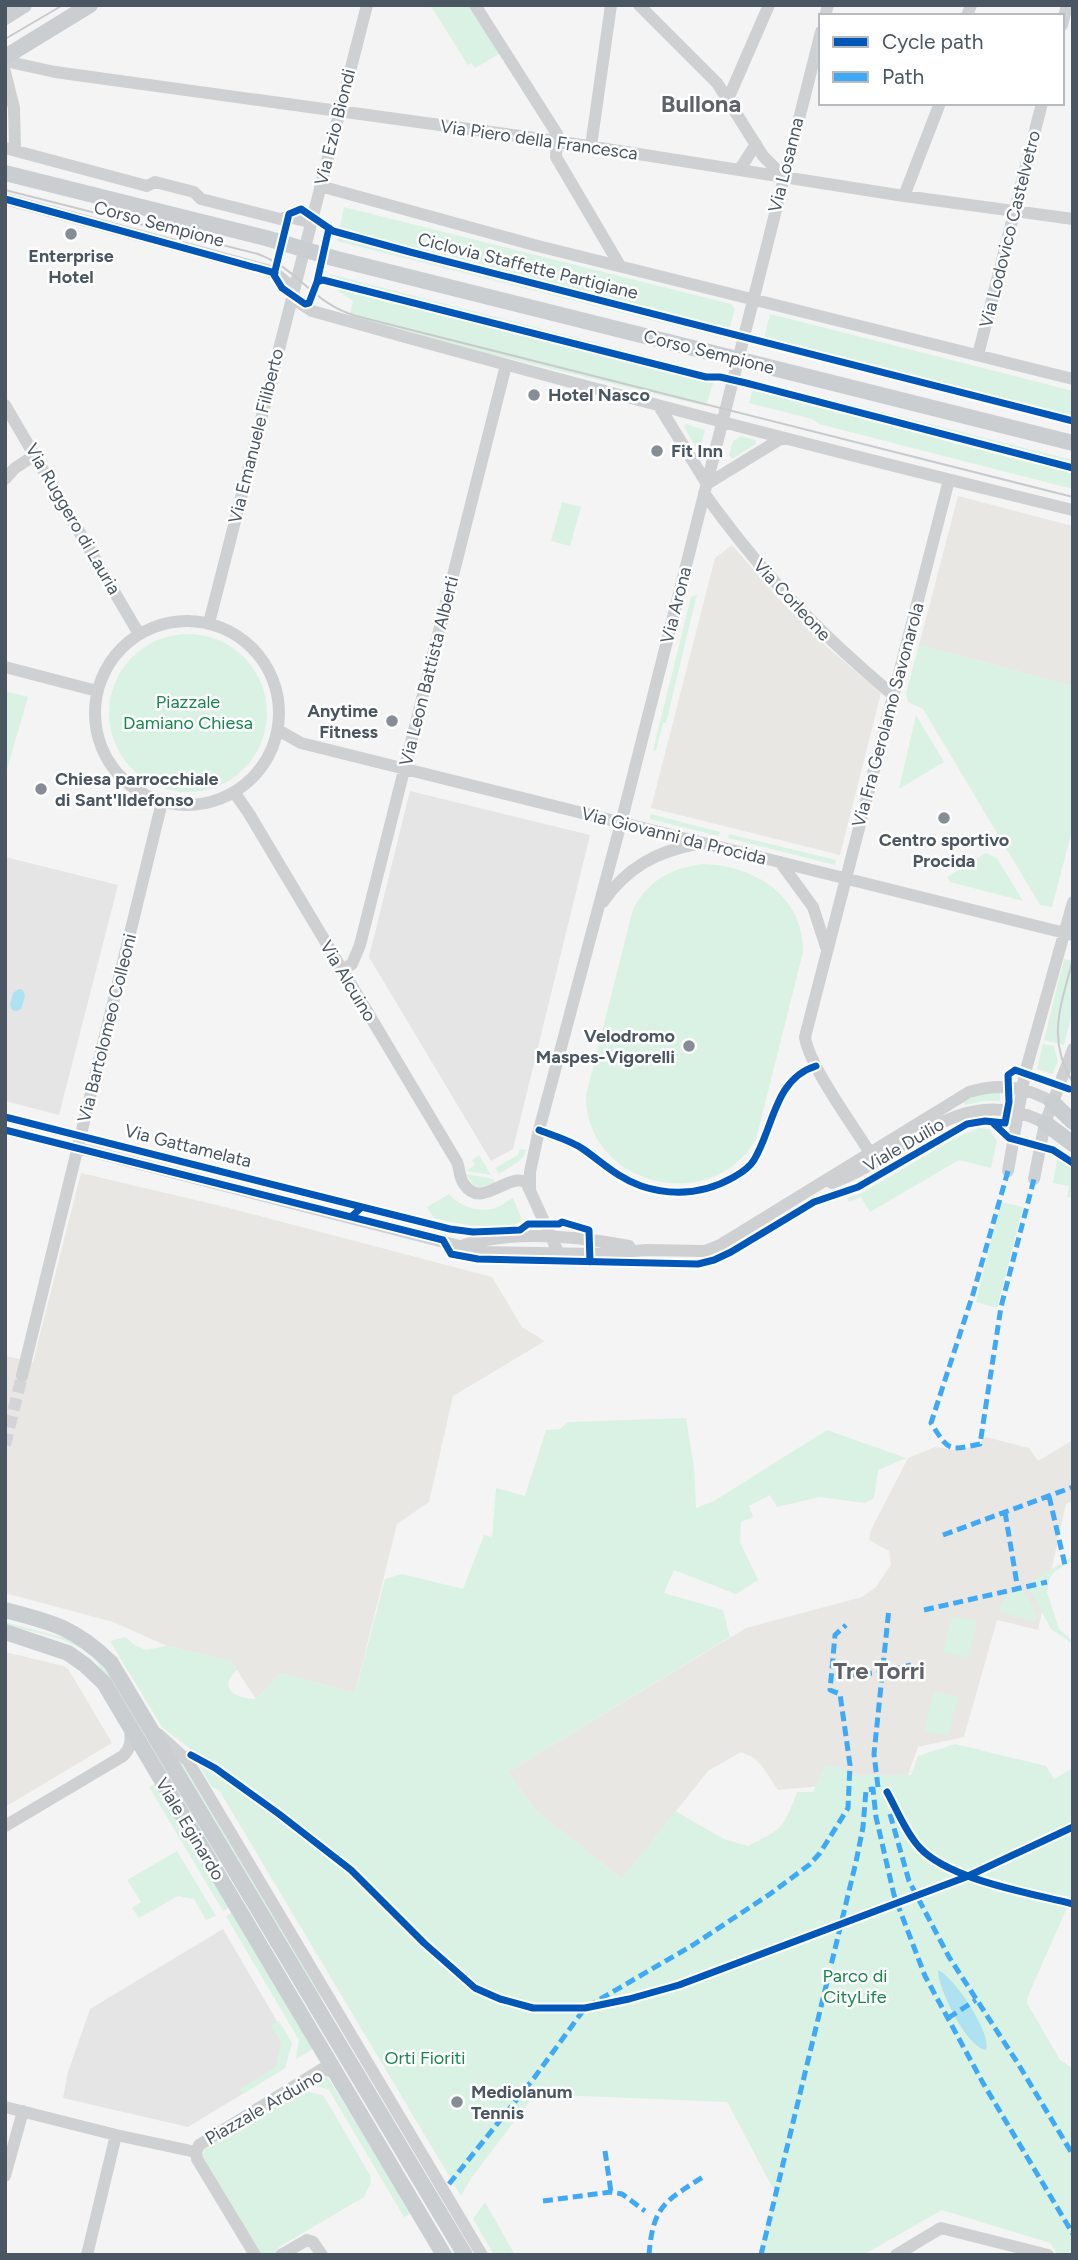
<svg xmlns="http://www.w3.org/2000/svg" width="1078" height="2260" viewBox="0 0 1078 2260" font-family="Figtree,sans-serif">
  <rect width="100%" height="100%" fill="#f4f4f4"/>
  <path fill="#e8e7e3" d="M 958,496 L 1073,526 L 1073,686 L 919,645 Z
    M 732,545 L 778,598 L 826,646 L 881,693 L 840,855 L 651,808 L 715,558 Z
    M 81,1173 L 225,1207 L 492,1277 L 522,1327 L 545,1341 L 453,1396 L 429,1502 L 397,1524 L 355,1693 L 281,1673 L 256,1699 L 231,1661 L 167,1646 L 113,1622 L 5,1593 L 5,1356 L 33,1362 Z
    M 986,1437 L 1029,1448 L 1038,1461 L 1073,1440 L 1073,1501 L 1066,1504 L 1038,1630 L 997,1620 L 964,1737 L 918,1747 L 907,1778 L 778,1790 L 762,1766 L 754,1758 L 741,1752 L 708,1771 L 622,1879 L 535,1810 L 508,1772 L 746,1628 L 862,1597 L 876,1587 L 891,1565 L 889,1551 L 869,1540 L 871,1530 L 908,1458 L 935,1447 L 955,1450 L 976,1446 Z
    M 5,1652 L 64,1666 L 69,1670 L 112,1743 L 5,1807 Z"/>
  <path fill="#e6e5e6" d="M 410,791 L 590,835 L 513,1149 L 491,1161 L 369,957 Z
    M 5,857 L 118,885 L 59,1115 L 5,1101 Z
    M 223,1929 L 291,2045 L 285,2068 L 188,2127 L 63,2098 L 68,2072 L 90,2009 Z"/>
  <path fill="#d9f2e3" d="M 430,5 L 471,5 L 501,53 L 475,68 L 471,63 L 468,65 Z
    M 344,207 L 731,304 L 735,309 L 726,339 L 337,241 Z
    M 330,274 L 716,374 L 706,406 L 349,320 L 353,301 L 328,284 Z
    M 770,314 L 1073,391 L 1073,426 L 762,346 Z
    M 755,380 L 1073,460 L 1073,489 L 819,424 L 812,419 L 749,403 Z
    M 686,424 L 705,430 L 700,450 L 698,450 L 684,427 Z
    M 741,436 L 756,440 L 756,444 L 732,459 L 729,455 L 733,441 Z
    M 562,502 L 581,507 L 570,546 L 551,541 Z
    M 697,594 L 666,723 L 663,723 L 656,751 L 653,750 L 691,597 Z
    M109 713a79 79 0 1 1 158 0a79 79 0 1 1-158 0Z
    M 919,645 L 1073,686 L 1073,827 L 1052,907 L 1040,905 L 923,709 L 908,702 L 906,693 Z
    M 5,691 L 28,697 L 5,776 Z
    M 916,715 L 944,762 L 899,789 Z
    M 651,814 L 720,832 L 719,836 L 650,819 Z
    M 729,834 L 836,860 L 835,865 L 728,838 Z
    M 986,853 L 997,858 L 1023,901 L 950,882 L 947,877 Z
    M 703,864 C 754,865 804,896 803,952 L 756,1139 C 712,1217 585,1186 586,1095 L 633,909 C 648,881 671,868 703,864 Z
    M 1064,959 L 1073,961 L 1073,1010 L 1064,1045 L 1044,1040 Z
    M 1043,1044 L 1054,1046 L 1058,1062 L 1052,1074 L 1037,1069 Z
    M 1000,1092 L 1000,1101 L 983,1101 L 965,1105 L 964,1102 L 976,1096 Z
    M 979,1128 L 989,1129 L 997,1141 L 991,1168 L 959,1160 L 870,1212 L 861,1197 L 849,1202 L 847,1198 L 860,1194 L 957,1137 Z
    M 520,1149 L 526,1150 L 524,1156 L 518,1162 L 499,1174 L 495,1168 L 518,1155 Z
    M 1058,1154 L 1073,1166 L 1073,1198 L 1067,1197 L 1069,1186 L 1053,1183 Z
    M 479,1155 L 491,1175 L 466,1171 L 475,1165 L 472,1160 Z
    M 466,1174 L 493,1179 L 496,1183 L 481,1187 L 474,1186 Z
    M 449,1194 C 460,1207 482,1214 498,1207 C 504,1204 508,1200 513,1198 L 522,1220 C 507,1234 453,1223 434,1218 L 427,1207 Z
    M 1001,1202 L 1023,1207 L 997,1308 L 976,1302 Z
    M 686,1418 L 694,1467 L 696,1508 L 714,1501 L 827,1430 L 906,1458 L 878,1470 L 874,1498 L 865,1503 L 819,1497 L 777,1507 L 770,1495 L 749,1506 L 753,1517 L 741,1522 L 740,1542 L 758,1580 L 736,1594 L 674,1570 L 664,1593 L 723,1610 L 730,1637 L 508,1772 L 535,1810 L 622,1879 L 675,1811 L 724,1839 L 748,1846 C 782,1829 784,1828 797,1792 L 813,1792 L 825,1765 L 843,1768 L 847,1775 L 911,1775 L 918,1756 L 955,1744 L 1046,1766 L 1054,1779 L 1073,1768 L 1073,1894 L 1028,1996 L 1027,2003 L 1060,2060 L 1073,2068 L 1073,2255 L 1058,2255 L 1050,2243 L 942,2210 L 863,2255 L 758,2255 L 775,2192 L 727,2102 L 535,2094 L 472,2177 L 461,2196 L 219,1790 L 212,1787 L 189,1748 L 162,1727 L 110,1641 L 126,1637 L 134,1645 L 146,1650 L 167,1646 L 231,1661 L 237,1670 C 216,1689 237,1699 256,1699 L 281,1673 L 355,1693 L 385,1579 L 402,1574 L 463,1589 L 484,1535 L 492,1537 L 496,1488 L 525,1496 L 546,1430 L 560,1429 L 568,1422 Z
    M 1073,1556 L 1073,1561 L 1054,1572 L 1047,1582 L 1046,1589 L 1059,1629 L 1073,1641 L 1073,1644 L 1051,1629 L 1027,1584 Z
    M 1019,1589 L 1029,1599 L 1037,1617 L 1036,1620 L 1032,1621 L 998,1611 L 1004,1598 Z
    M 952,1616 L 977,1622 L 968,1658 L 943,1652 Z
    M 5,1622 L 75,1641 L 104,1666 L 220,1861 L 213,1854 L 96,1661 C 74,1637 36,1633 5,1625 Z
    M 934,1691 L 958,1697 L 948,1736 L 924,1730 Z
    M 174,1755 L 179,1756 L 325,1998 L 319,1997 Z
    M 155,1784 L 229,1907 L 223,1911 L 149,1787 Z
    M 177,1851 L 216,1916 L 206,1920 L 194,1899 L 178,1896 L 139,1918 L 132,1908 L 141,1902 L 127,1880 Z
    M 232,1912 L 313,2049 L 296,2059 L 299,2040 L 226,1916 Z
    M 279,2021 L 292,2043 L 285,2068 L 243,2094 L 240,2089 L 276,2067 L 281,2042 L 271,2026 Z
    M 325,2073 L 411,2213 L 404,2217 L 329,2090 L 310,2083 Z
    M 301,2090 L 322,2095 L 325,2098 L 370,2175 L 371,2182 L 364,2197 L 279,2247 L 274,2253 L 269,2254 L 258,2252 L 203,2161 L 203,2147 Z
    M 485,2202 L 515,2255 L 494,2255 L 473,2219 Z"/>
  <path fill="#aee2f0" d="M 19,989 L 23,990 L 25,996 L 21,1009 L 17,1011 L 12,1010 L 10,1005 L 13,993 Z
    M 938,1970 C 954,1977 992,2033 986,2050 C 967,2048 938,1989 938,1970 Z"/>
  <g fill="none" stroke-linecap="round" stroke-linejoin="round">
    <path stroke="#d2d4d7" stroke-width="12" stroke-dasharray="12 6" stroke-linecap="butt" d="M 5,1445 L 22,1376"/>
    <path stroke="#ced0d2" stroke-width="12" d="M 475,5 L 557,134 L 556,157 L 619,264
      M 639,5 L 717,83 L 763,156 L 783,176
      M 825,16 L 828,5
      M 967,16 L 971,5
      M 1062,25 L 1067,5
      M 5,61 L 55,72 L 556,141 L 904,196 L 1073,219
      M 5,72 L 14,108 L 15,150
      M 728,99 L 769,5
      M 591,146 L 611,5
      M 5,148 L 147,186 L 155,182 L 194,192 L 201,199 L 280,219 L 288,217 L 310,222
      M 740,169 L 756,144
      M 320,186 L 534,245 L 1073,379
      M 904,196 L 940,103
      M 5,199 L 267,270 L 279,276 L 294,289
      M 292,298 L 312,311 C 564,382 818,448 1073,510
      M 978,355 L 1042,103
      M 5,405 L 139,634
      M 659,406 L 707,484
      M 5,479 L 15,468 L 35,455
      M 707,484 L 782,438
      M 704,493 C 761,573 818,632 893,695
      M95 713a92 92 0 1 1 184 0a92 92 0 1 1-184 0Z
      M 209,623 L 367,5
      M 5,667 L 97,691
      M 278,730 L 301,743 L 1073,935
      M 234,792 L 248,812 L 457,1162 C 460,1169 459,1178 464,1184 C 481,1210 506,1173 526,1182 L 558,1252
      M 780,862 L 813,907 L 826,947
      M 603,902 C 626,868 657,851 697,844
      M 342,970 L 352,964 L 360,945 L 506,365
      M 78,1148 L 483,1252 L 595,1254 L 647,1250 L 705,1251 L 720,1245 L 969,1092 C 999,1083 1025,1086 1052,1102
      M 870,1153 C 853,1125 809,1066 805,1037 L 949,480
      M 1008,1171 L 1025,1073 L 1073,902
      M 1034,1179 L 1045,1123 L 1073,1049
      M 832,1183 C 907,1156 960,1078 1045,1123
      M 530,1190 L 530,1172 L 539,1130 L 621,823 L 821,32
      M 464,1245 C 515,1230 577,1236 629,1246
      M 22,1376 L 162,802
      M 158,1734 L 188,1761 L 482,2255
      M 5,1826 L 123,1756 C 132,1747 131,1740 130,1727
      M 5,2107 L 116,2135 L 196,2152
      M 196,2152 L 199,2145 L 322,2069 L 335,2072
      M 196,2152 L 197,2159 L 255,2255
      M 5,2176 L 23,2111
      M 87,2255 L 116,2135
      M 281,2255 L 307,2240 L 313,2242 L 322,2255
      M 896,2255 L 941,2228 L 1048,2255"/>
    <path stroke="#caced1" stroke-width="16" d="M 5,17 L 24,5
      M 5,57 L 90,5
      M 5,173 L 266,238 L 333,258 L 1073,443
      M 1052,1102 L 1073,1122
      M 1045,1123 L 1073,1144
      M 5,1610 C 52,1622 76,1628 111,1663 L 465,2255
      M 5,1632 L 68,1653 L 85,1665 L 104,1683 L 444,2255"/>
    <path stroke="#c9cacc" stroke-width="2" d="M 5,39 L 63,5
      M 5,190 L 258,254 C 299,269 312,303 356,316 L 1073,497
      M 1073,959 C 1061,1006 1046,1038 1073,1083"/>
    <path stroke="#3fa9f5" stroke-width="5" stroke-dasharray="10 5" stroke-linecap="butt" d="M 1008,1171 L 973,1294 L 931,1423 C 949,1451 947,1451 980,1444 L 1001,1307 L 1034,1179
      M 1049,1496 L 1065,1565
      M 1005,1512 L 1018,1590
      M 943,1535 L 1073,1487
      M 924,1610 L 1047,1582
      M 852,1670 L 852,1675 L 884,1672 L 911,1665
      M 878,1787 L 874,1754 L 889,1608
      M 890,1814 L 909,1881 L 949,1957 L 1017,2062 L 1073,2155
      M 948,2018 L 976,2000
      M 605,2151 L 611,2192
      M 449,2184 L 534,2078 L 585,2008 L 693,1945 L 770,1894 L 809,1865 L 820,1853 L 848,1808 L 850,1765 L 840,1694 L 830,1690 L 835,1635 L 846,1625
      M 543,2201 L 611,2192 L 622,2194 L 645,2211
      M 649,2255 C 653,2204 666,2201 706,2175
      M 761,2255 L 856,1862 L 863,1827 L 866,1790 L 873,1789 L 876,1817 L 894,1895 L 925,1976 L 983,2083 L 1073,2234"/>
    <defs>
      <path id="cycleway" d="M 5,199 L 275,273
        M 329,228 L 317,282 L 309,303 L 305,304 L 282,288 L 274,275 L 289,214 L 301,209 L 333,231 L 410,252 L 1073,421
        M 317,282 L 323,280 L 706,377 L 720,377 L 746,383 L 1073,468
        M 5,1117 L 362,1207
        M 993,1123 L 1009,1138 L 1053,1150 L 1073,1163
        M 5,1130 L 443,1240 L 451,1254 L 478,1259 L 698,1264 L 714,1260 L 731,1252 L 814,1202 L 858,1187 L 967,1124 L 985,1121 L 1005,1123 L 1009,1102 L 1008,1075 L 1015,1070 L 1069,1089
        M 539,1130 C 554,1136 570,1140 583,1149 C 603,1163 618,1178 641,1186 C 674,1197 704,1194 734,1177 C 741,1173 750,1167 754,1160 C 774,1127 774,1079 816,1066
        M 353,1215 L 362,1207 L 450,1229 L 473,1232 L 520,1230 L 528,1224 L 559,1224 L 562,1222 L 589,1230 L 590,1262
        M 191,1755 L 215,1768 L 279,1814 L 351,1870 L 424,1943 L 475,1988 L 500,1999 L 533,2008 L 585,2008 L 629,1999 L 679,1985 L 966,1877 L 1073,1827
        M 887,1792 C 897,1810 906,1833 920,1848 C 950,1880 1030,1893 1073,1904"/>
    </defs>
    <use href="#cycleway" stroke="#fff" stroke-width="11"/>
    <use href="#cycleway" stroke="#0057b8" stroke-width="7"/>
  </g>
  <g fill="#868d94" stroke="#fff" stroke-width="2.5">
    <circle cx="71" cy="234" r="7"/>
    <circle cx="534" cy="395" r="7"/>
    <circle cx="657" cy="451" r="7"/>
    <circle cx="392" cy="721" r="7"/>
    <circle cx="41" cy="789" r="7"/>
    <circle cx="944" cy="818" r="7"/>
    <circle cx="689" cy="1046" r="7"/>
    <circle cx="457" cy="2102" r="7"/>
  </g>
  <g text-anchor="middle" stroke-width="5" stroke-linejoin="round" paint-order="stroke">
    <g font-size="18" fill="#4a5661" stroke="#fff">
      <text transform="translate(335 127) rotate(-76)" y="6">Via Ezio Biondi</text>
      <text transform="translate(539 140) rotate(8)" y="6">Via Piero della Francesca</text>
      <text transform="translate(786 165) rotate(-76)" y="6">Via Losanna</text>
      <text transform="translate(159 224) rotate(15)" y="6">Corso Sempione</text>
      <text transform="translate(1010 229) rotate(-76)" y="6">Via Lodovico Castelvetro</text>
      <text transform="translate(528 266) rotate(14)" y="6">Ciclovia Staffette Partigiane</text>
      <text transform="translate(709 352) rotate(14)" y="6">Corso Sempione</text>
      <text transform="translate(256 436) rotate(-76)" y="6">Via Emanuele Filiberto</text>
      <text transform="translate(73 519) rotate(60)" y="6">Via Ruggero di Lauria</text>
      <text transform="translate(792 600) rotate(47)" y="6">Via Corleone</text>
      <text transform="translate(676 605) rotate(-76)" y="6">Via Arona</text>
      <text transform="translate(429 671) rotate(-76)" y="6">Via Leon Battista Alberti</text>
      <text transform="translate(888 715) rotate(-75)" y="6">Via Fra Gerolamo Savonarola</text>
      <text transform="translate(674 836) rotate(14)" y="6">Via Giovanni da Procida</text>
      <text transform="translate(348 981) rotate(59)" y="6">Via Alcuino</text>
      <text transform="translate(107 1028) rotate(-76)" y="6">Via Bartolomeo Colleoni</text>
      <text transform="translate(904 1145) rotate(-30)" y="6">Viale Duilio</text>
      <text transform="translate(188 1146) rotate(14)" y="6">Via Gattamelata</text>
      <text transform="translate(190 1829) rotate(59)" y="6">Viale Eginardo</text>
      <text transform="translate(264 2107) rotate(-30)" y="6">Piazzale Arduino</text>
    </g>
    <g font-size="18" font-weight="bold" fill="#4a5661" stroke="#fff" text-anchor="start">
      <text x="71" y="262" text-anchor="middle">Enterprise<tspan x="71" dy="21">Hotel</tspan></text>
      <text x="548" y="401">Hotel Nasco</text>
      <text x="671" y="457">Fit Inn</text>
      <text x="378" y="717" text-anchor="end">Anytime<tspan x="378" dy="21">Fitness</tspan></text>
      <text x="55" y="785">Chiesa parrocchiale<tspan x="55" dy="21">di Sant'Ildefonso</tspan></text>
      <text x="944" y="846" text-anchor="middle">Centro sportivo<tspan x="944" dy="21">Procida</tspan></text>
      <text x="675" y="1042" text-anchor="end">Velodromo<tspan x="675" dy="21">Maspes-Vigorelli</tspan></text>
      <text x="471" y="2098">Mediolanum<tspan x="471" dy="21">Tennis</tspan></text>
    </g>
    <g font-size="18" fill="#17864f" stroke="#fff">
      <text x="188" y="708">Piazzale<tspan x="188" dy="21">Damiano Chiesa</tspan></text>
      <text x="855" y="1982">Parco di<tspan x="855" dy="21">CityLife</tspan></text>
      <text x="425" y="2064">Orti Fioriti</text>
    </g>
    <g font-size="24" font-weight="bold" fill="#5f6368" stroke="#fff">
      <text x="701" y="112">Bullona</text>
      <text x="879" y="1679">Tre Torri</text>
    </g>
  </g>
  <rect width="1078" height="2260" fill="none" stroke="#4a5661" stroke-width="14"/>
  <rect x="819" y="14" width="245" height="91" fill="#ffffff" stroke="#b7bbc0" stroke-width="2"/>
  <rect x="833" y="37" width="35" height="10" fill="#0057b8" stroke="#b7bbc0" stroke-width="2"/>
  <text x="882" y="49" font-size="21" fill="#4a5661">Cycle path</text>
  <rect x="833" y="72" width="35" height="10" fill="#3fa9f5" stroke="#b7bbc0" stroke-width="2"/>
  <text x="882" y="84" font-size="21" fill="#4a5661">Path</text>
</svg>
